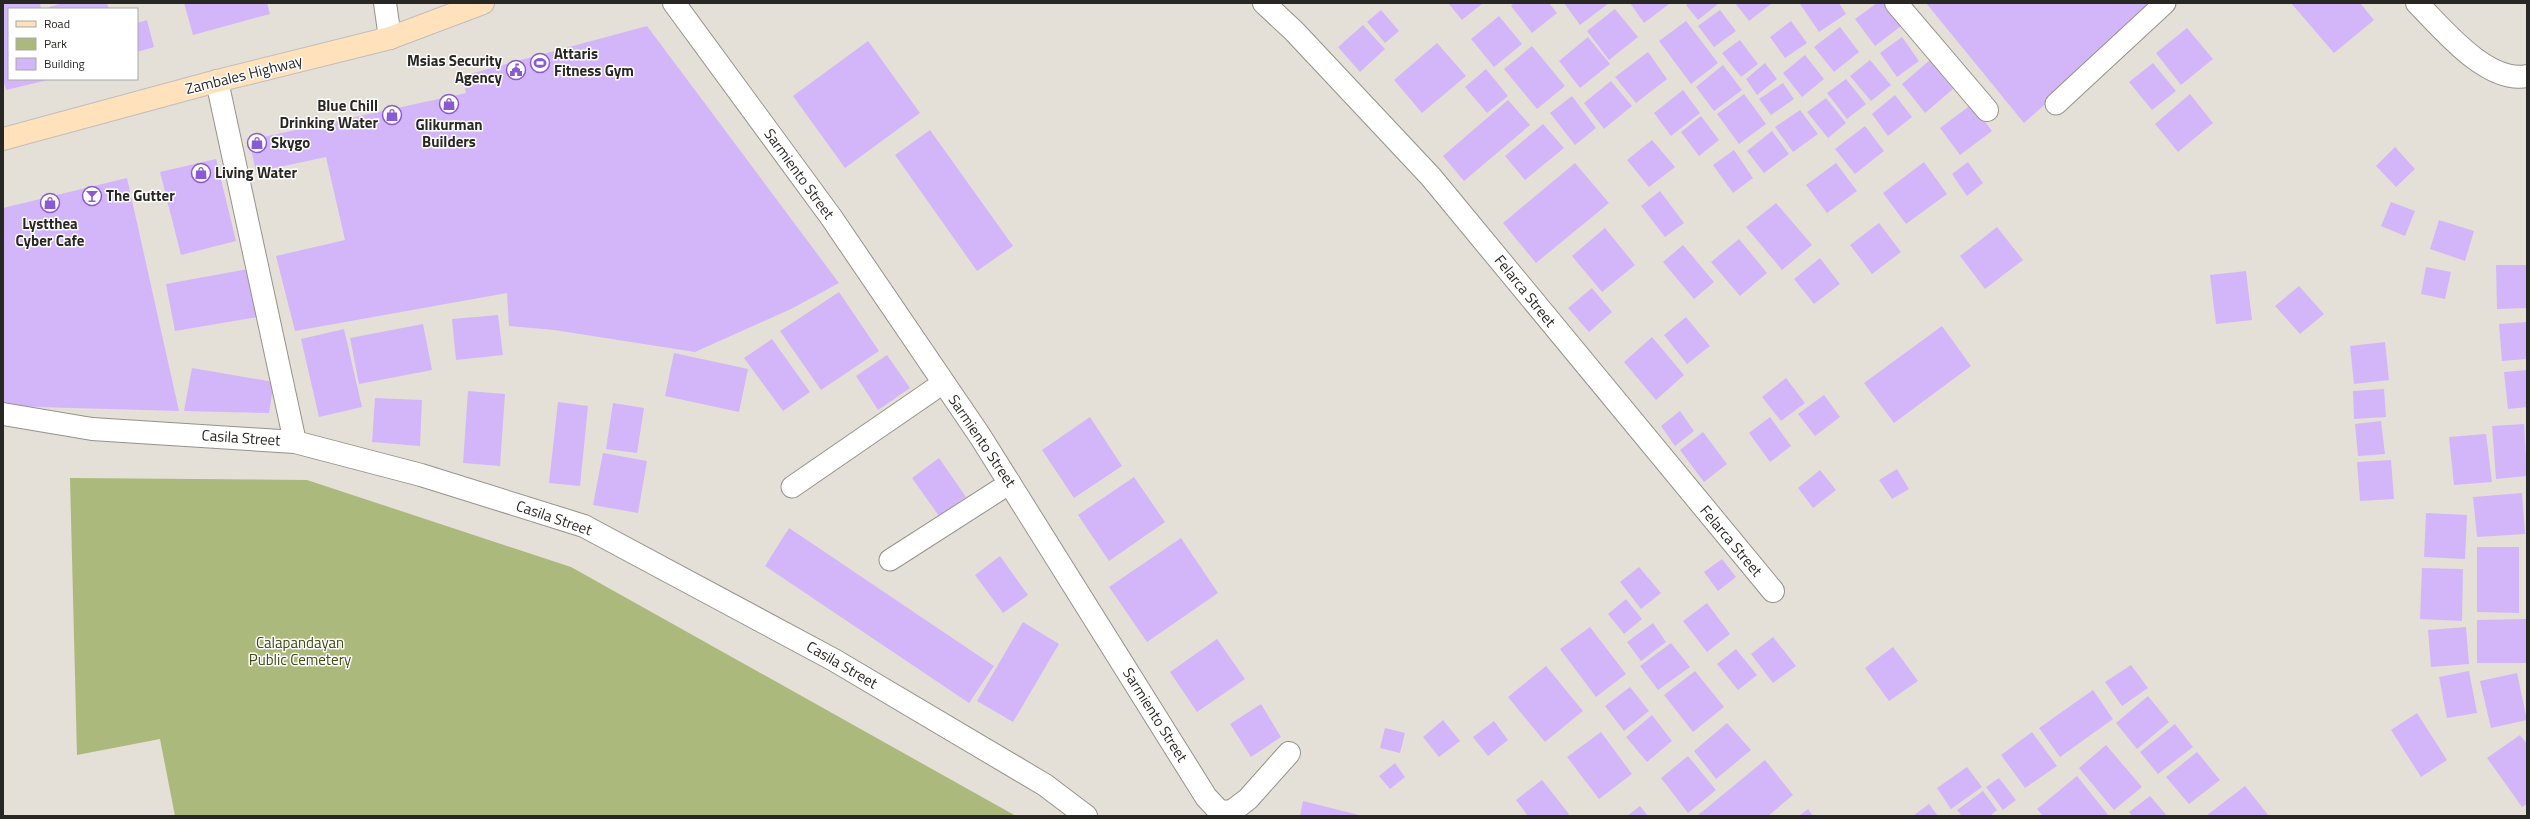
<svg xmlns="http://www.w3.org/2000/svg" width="2530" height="819" viewBox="0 0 2530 819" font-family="'Titillium Web',sans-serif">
  <rect width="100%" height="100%" fill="#e4e0d7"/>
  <path fill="#acb97c" d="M 70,478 L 307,480 L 571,567 L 1016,816 L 175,816 L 160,739 L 77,755 Z"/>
  <path fill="#d3b6f9" d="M 3,3 L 40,3 L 41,9 L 9,9 L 9,79 L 48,80 L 6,90 L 3,78 Z
    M 62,3 L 107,3 L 109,9 L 49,9 L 49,7 Z
    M 184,3 L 267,3 L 270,14 L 193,35 Z
    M 1448,3 L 1483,3 L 1462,20 Z
    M 1514,3 L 1549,3 L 1557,13 L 1532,33 L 1511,6 Z
    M 1564,3 L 1609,3 L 1580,25 Z
    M 1630,3 L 1668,3 L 1669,4 L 1644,23 Z
    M 1689,3 L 1717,3 L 1718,4 L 1698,20 L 1686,5 Z
    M 1735,3 L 1770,3 L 1771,4 L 1749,21 Z
    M 1801,3 L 1839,3 L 1846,14 L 1819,32 L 1800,4 Z
    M 1877,3 L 1884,3 L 1901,26 L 1875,46 L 1855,19 Z
    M 1926,3 L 2159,3 L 2024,123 Z
    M 2291,3 L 2360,3 L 2374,20 L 2334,53 Z
    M 1615,9 L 1638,37 L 1609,60 L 1587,31 Z
    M 1381,10 L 1399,31 L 1385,43 L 1367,22 Z
    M 1720,10 L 1736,31 L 1714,47 L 1698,26 Z
    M 1499,16 L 1522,44 L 1494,67 L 1471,39 Z
    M 147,20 L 154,47 L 137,52 L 137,23 Z
    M 1686,21 L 1718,63 L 1691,84 L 1659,41 Z
    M 1791,21 L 1807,43 L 1785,58 L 1770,37 Z
    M 1363,25 L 1385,49 L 1360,72 L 1338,47 Z
    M 647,26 L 839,283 L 791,309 L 695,352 L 554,330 L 509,326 L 507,293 L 295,331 L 276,256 L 345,240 L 326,157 L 256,172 L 249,140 L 466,93 L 462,76 Z
    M 1840,27 L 1859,52 L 1834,72 L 1814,47 Z
    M 2187,28 L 2213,59 L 2181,85 L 2156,53 Z
    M 1588,37 L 1610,64 L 1580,88 L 1559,61 Z
    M 1902,37 L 1919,61 L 1897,77 L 1880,53 Z
    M 1740,40 L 1758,64 L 1741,77 L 1722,53 Z
    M 868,41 L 920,113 L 845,168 L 793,96 Z
    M 1437,43 L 1466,76 L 1422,113 L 1394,80 Z
    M 1532,46 L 1565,86 L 1537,109 L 1504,69 Z
    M 1648,52 L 1667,79 L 1636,103 L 1615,77 Z
    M 1805,55 L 1824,79 L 1802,97 L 1783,73 Z
    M 1870,60 L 1891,85 L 1871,101 L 1850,76 Z
    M 1930,60 L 1953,89 L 1925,113 L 1902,84 Z
    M 1765,63 L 1777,79 L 1757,95 L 1746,79 Z
    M 2153,63 L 2176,91 L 2152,110 L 2129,82 Z
    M 1723,65 L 1742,90 L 1714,111 L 1696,87 Z
    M 1486,69 L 1508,96 L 1487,113 L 1465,87 Z
    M 1846,79 L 1866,104 L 1847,119 L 1827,93 Z
    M 1611,81 L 1632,106 L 1604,129 L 1584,103 Z
    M 1783,83 L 1794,99 L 1771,115 L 1759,99 Z
    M 1683,90 L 1700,113 L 1671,136 L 1654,113 Z
    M 1744,94 L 1766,124 L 1739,144 L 1717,114 Z
    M 2190,94 L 2213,123 L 2178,152 L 2155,124 Z
    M 1895,95 L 1912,117 L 1888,136 L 1872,114 Z
    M 1572,96 L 1596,128 L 1575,145 L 1550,113 Z
    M 1826,98 L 1846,123 L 1828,138 L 1807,112 Z
    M 1508,100 L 1530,125 L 1464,181 L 1443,156 Z
    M 1972,104 L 1992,131 L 1960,155 L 1940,128 Z
    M 1800,110 L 1818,134 L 1793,152 L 1775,127 Z
    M 1701,116 L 1719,140 L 1699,156 L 1681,132 Z
    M 1543,124 L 1564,148 L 1525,180 L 1505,156 Z
    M 1865,126 L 1884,151 L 1855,174 L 1835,149 Z
    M 930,130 L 1013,246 L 977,271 L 895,155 Z
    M 1772,131 L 1789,154 L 1764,173 L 1747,151 Z
    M 1652,140 L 1675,167 L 1649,187 L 1627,160 Z
    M 2395,147 L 2415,169 L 2396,187 L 2376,166 Z
    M 1734,150 L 1753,178 L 1733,193 L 1713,165 Z
    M 216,159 L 236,241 L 181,255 L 160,172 Z
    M 1924,162 L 1947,194 L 1906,224 L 1883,193 Z
    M 1968,162 L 1983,183 L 1967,196 L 1952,174 Z
    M 1575,163 L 1609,203 L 1536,263 L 1503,223 Z
    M 1836,163 L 1857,191 L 1827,213 L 1806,185 Z
    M 127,178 L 179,411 L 3,406 L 3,208 Z
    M 1660,191 L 1684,223 L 1665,237 L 1641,206 Z
    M 2391,202 L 2415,211 L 2405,236 L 2381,226 Z
    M 1776,203 L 1812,245 L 1782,270 L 1746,227 Z
    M 2439,220 L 2474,231 L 2465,261 L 2430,249 Z
    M 1879,223 L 1901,252 L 1872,274 L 1850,245 Z
    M 1997,227 L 2023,260 L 1985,289 L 1960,256 Z
    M 1605,228 L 1635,265 L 1602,292 L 1572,256 Z
    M 1739,239 L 1767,273 L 1740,296 L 1711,262 Z
    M 1683,245 L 1714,282 L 1694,299 L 1663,262 Z
    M 1820,258 L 1840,284 L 1814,304 L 1794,279 Z
    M 2496,265 L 2527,265 L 2527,308 L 2497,309 Z
    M 2426,267 L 2451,272 L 2445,299 L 2421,294 Z
    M 248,269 L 257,317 L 175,331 L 166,284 Z
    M 2246,271 L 2252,320 L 2216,324 L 2210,275 Z
    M 2299,286 L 2324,314 L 2300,334 L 2275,306 Z
    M 1592,288 L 1612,312 L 1589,332 L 1568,308 Z
    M 839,292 L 879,351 L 821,390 L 780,331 Z
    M 498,315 L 503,355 L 456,360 L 452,319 Z
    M 1686,317 L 1710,346 L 1687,364 L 1664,335 Z
    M 2527,322 L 2527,359 L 2502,361 L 2499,324 Z
    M 423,324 L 432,370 L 359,384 L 350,338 Z
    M 1942,326 L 1971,366 L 1894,423 L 1864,383 Z
    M 344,329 L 362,407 L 319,417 L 301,339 Z
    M 1652,337 L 1684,375 L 1656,400 L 1624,362 Z
    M 772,339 L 810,392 L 783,411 L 744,358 Z
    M 2385,342 L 2389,380 L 2354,384 L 2350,346 Z
    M 674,353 L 748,369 L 739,412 L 665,396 Z
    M 887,355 L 910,388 L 878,410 L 856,376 Z
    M 192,368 L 274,382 L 269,413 L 184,411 Z
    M 2527,370 L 2527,407 L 2508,409 L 2504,372 Z
    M 1786,378 L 1805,403 L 1781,421 L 1762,397 Z
    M 2384,389 L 2386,417 L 2354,419 L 2353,391 Z
    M 468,391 L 505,394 L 500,466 L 463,463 Z
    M 1824,395 L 1840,417 L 1815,436 L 1798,414 Z
    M 375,398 L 422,400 L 420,446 L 372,442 Z
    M 558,402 L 588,406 L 580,486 L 549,483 Z
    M 613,403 L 644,408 L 637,453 L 606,449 Z
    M 1680,411 L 1694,431 L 1675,446 L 1661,426 Z
    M 1090,417 L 1122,466 L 1074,498 L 1042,450 Z
    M 1770,417 L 1791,446 L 1770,462 L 1749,433 Z
    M 2381,421 L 2385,454 L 2358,456 L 2355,424 Z
    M 2524,424 L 2527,476 L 2496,479 L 2492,426 Z
    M 1703,432 L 1727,464 L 1704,482 L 1680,450 Z
    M 2486,434 L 2492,482 L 2454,485 L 2449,437 Z
    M 603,453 L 647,461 L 638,513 L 593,505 Z
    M 939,458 L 966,497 L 939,516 L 912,478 Z
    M 2391,460 L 2394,499 L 2360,501 L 2357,462 Z
    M 1897,469 L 1909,489 L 1892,499 L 1879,480 Z
    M 1820,470 L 1836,490 L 1813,508 L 1798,488 Z
    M 1134,477 L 1165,522 L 1109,561 L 1078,515 Z
    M 2522,493 L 2525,534 L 2477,537 L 2473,497 Z
    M 2426,513 L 2467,515 L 2465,559 L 2424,557 Z
    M 789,528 L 994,666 L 969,703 L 765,566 Z
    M 1181,538 L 1218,593 L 1147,642 L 1109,587 Z
    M 2477,547 L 2519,547 L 2519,613 L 2477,612 Z
    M 1000,556 L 1028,595 L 1003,613 L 975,575 Z
    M 1722,559 L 1736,577 L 1718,591 L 1704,572 Z
    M 1639,567 L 1661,593 L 1641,609 L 1620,582 Z
    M 2422,568 L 2463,569 L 2462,621 L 2420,619 Z
    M 1626,599 L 1642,619 L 1624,634 L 1608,614 Z
    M 1707,603 L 1730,634 L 1707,652 L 1683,621 Z
    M 2527,619 L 2527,663 L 2477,663 L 2477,620 Z
    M 1023,622 L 1059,644 L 1013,722 L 977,701 Z
    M 1653,623 L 1666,642 L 1641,661 L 1627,642 Z
    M 1590,627 L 1626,674 L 1596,697 L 1560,649 Z
    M 2466,627 L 2469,664 L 2431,667 L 2428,630 Z
    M 1773,637 L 1796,666 L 1773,683 L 1751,654 Z
    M 1217,639 L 1245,679 L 1197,712 L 1170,672 Z
    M 1671,643 L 1690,667 L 1658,690 L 1640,666 Z
    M 1893,647 L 1918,681 L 1889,701 L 1865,668 Z
    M 1736,649 L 1757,675 L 1738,690 L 1717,664 Z
    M 2131,665 L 2148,688 L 2122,706 L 2105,682 Z
    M 1546,666 L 1583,711 L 1545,742 L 1508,697 Z
    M 1695,671 L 1724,707 L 1693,732 L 1664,695 Z
    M 2469,671 L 2477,713 L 2447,718 L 2439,677 Z
    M 2517,673 L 2527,720 L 2491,728 L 2480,681 Z
    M 1630,687 L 1649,711 L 1624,731 L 1605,706 Z
    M 2093,690 L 2113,719 L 2060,757 L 2039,728 Z
    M 2148,696 L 2169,722 L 2137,749 L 2116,723 Z
    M 1261,704 L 1281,737 L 1251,757 L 1230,724 Z
    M 2417,713 L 2447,760 L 2421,777 L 2391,730 Z
    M 1652,715 L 1672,741 L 1647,762 L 1626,737 Z
    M 1443,720 L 1460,741 L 1439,757 L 1423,737 Z
    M 1494,721 L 1508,740 L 1488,756 L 1473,737 Z
    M 1727,723 L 1751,750 L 1716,779 L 1694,751 Z
    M 2175,724 L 2193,747 L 2158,774 L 2140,752 Z
    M 1385,728 L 1405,733 L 1400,753 L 1380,748 Z
    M 1601,732 L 1632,774 L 1599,799 L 1567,757 Z
    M 2032,732 L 2057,766 L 2025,788 L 2001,755 Z
    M 2520,735 L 2527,744 L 2527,804 L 2522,807 L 2487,758 Z
    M 2106,745 L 2142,787 L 2114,810 L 2079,768 Z
    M 2197,752 L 2220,780 L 2189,804 L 2166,777 Z
    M 1688,756 L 1716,790 L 1688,813 L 1661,778 Z
    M 1765,760 L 1793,795 L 1768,816 L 1697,816 Z
    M 1395,763 L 1405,777 L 1390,789 L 1379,776 Z
    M 1967,767 L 1982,787 L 1951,809 L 1937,788 Z
    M 2077,776 L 2109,816 L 2043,816 L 2037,809 Z
    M 1999,778 L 2016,800 L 2003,810 L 1986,787 Z
    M 1542,780 L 1569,814 L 1567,816 L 1528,816 L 1516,800 Z
    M 2245,786 L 2269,816 L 2206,816 Z
    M 1983,791 L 1997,810 L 1990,816 L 1962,816 L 1957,810 Z
    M 2150,796 L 2167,816 L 2132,816 L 2129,812 Z
    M 1303,801 L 1359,815 L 1359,816 L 1300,816 Z
    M 1929,804 L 1938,816 L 1913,816 Z
    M 1640,806 L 1648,816 L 1627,816 Z
    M 1808,809 L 1813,816 L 1799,816 Z"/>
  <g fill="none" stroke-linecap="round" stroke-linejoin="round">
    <defs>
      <path id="lane" d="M 2056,104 L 2165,3
        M 792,487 L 943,383
        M 890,560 L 1010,483"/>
      <path id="street" d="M 385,3 L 390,38
        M 674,3 L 831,217 L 980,436 L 1206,797 L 1219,811 L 1231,812 L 1248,799 L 1289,753
        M 1264,3 L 1294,31 L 1431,177 L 1773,591
        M 1896,3 L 1987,110
        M 2417,3 C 2443,29 2487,84 2527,76
        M 217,81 L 295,442
        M 3,414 L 92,429 L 295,442 L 421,475 L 584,526 L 834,660 L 1045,785 L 1086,816"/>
      <path id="primary" d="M 3,139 L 217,81 L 390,38 L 483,3"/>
    </defs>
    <use href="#lane" stroke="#96928a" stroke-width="23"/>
    <use href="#street" stroke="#96928a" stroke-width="24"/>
    <use href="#primary" stroke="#bfbebd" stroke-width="24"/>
    <use href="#lane" stroke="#fff" stroke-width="21"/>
    <use href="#street" stroke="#fff" stroke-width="22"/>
    <use href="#primary" stroke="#ffe1bb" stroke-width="22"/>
  </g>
  <defs>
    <symbol id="stadium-ring" viewBox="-11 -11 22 22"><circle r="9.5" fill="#fff" stroke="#8b59d2" stroke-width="1.5"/><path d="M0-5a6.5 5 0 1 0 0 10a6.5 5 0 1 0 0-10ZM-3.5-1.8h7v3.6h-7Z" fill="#8b59d2"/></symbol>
    <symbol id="civic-ring" viewBox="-11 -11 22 22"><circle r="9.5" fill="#fff" stroke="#8b59d2" stroke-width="1.5"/><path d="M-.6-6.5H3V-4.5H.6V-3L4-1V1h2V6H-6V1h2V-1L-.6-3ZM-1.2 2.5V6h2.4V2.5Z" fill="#8b59d2"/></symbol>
    <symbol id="shop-ring" viewBox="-11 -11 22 22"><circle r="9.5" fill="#fff" stroke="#8b59d2" stroke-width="1.5"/><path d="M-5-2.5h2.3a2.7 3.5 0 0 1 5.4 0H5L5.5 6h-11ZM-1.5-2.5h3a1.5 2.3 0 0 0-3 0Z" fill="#8b59d2"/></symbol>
    <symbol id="bar-ring" viewBox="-11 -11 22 22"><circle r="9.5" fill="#fff" stroke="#8b59d2" stroke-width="1.5"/><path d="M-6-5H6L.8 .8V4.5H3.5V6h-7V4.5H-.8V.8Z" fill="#8b59d2"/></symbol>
  </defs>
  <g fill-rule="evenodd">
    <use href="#stadium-ring" x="529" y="52" width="22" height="22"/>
    <use href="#civic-ring" x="505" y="59" width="22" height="22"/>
    <use href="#shop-ring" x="438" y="93" width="22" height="22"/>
    <use href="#shop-ring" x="381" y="104" width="22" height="22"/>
    <use href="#shop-ring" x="246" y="132" width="22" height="22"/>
    <use href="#shop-ring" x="190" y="162" width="22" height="22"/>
    <use href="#bar-ring" x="81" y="185" width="22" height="22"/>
    <use href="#shop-ring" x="39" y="192" width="22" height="22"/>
  </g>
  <g text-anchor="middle" stroke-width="3" stroke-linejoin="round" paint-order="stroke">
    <g font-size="15" font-weight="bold" fill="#292724" stroke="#fff" text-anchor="start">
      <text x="554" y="59">Attaris<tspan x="554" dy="17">Fitness Gym</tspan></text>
      <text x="502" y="66" text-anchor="end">Msias Security<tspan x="502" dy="17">Agency</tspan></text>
      <text x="378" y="111" text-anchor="end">Blue Chill<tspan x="378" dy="17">Drinking Water</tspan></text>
      <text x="449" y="130" text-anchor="middle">Glikurman<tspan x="449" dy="17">Builders</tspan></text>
      <text x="271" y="148">Skygo</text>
      <text x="215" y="178">Living Water</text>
      <text x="106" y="201">The Gutter</text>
      <text x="50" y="229" text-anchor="middle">Lystthea<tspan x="50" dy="17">Cyber Cafe</tspan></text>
    </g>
    <g font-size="15" fill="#292724" stroke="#fff">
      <text transform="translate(244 75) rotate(-14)" y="5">Zambales Highway</text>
      <text transform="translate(799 174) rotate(54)" y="5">Sarmiento Street</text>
      <text transform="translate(1525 291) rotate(51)" y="5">Felarca Street</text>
      <text transform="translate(241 438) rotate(4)" y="5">Casila Street</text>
      <text transform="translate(982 441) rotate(56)" y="5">Sarmiento Street</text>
      <text transform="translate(554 518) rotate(19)" y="5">Casila Street</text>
      <text transform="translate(1731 541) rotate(50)" y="5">Felarca Street</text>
      <text transform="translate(842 665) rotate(30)" y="5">Casila Street</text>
      <text transform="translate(1155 715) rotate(58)" y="5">Sarmiento Street</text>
    </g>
    <g font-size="15" fill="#404913" stroke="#fff">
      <text x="300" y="648">Calapandayan<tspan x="300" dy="17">Public Cemetery</tspan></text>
    </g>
  </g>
  <rect width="2530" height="819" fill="none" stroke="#292724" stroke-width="8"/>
  <rect x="8" y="8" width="130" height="72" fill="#ffffff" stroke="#a9a9a7"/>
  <rect x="16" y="21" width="20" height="6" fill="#ffe1bb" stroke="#a9a9a7"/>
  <text x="44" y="28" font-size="12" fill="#292724">Road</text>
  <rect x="16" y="38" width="20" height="12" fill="#acb97c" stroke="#a9a9a7"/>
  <text x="44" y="48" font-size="12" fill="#292724">Park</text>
  <rect x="16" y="58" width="20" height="12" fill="#d3b6f9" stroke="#a9a9a7"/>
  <text x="44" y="68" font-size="12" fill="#292724">Building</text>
</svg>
